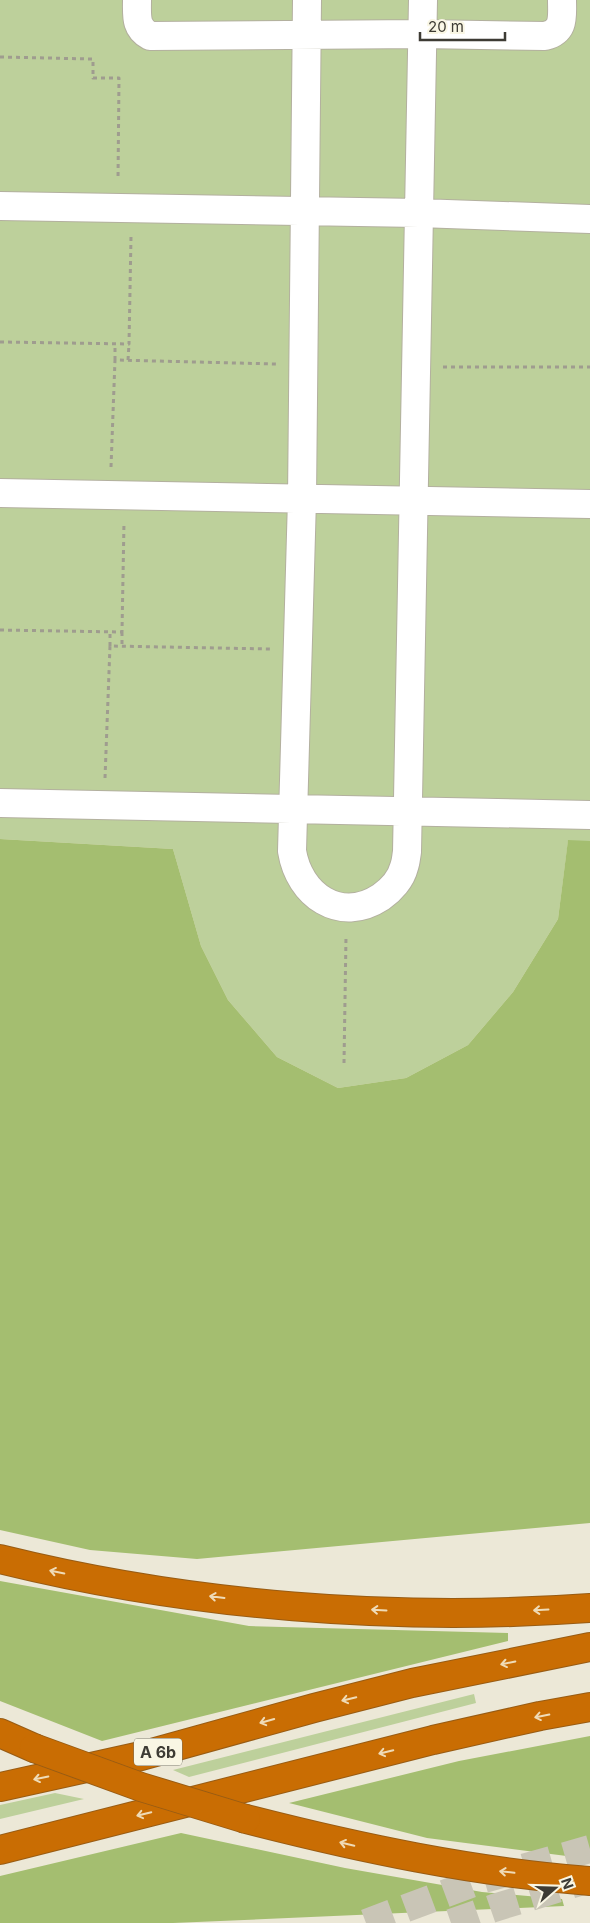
<svg xmlns="http://www.w3.org/2000/svg" width="590" height="1923" viewBox="0 0 590 1923" font-family="Inter,sans-serif">
  <rect width="100%" height="100%" fill="#ece8d7"/>
  <path fill="#bdd09b" d="M 0,0 L 590,0 L 590,841 L 568,841 L 558,919 L 513,992 L 468,1045 L 406,1078 L 338,1088 L 277,1057 L 228,1000 L 201,946 L 173,849 L 0,839 Z
    M 474,1694 L 476,1703 L 189,1777 L 173,1770 Z
    M 55,1793 L 84,1799 L 0,1819 L 0,1805 Z"/>
  <path fill="#a4be70" d="M 0,839 L 173,849 L 201,946 L 228,1000 L 277,1057 L 338,1088 L 406,1078 L 468,1045 L 513,992 L 558,919 L 568,840 L 590,841 L 590,1523 L 197,1559 L 90,1550 L 0,1530 Z
    M 0,1581 L 249,1626 L 508,1633 L 508,1641 L 102,1741 L 0,1701 Z
    M 590,1736 L 590,1859 L 427,1838 L 289,1803 L 459,1761 Z
    M 181,1833 L 345,1868 L 482,1892 L 562,1899 L 564,1906 L 173,1923 L 0,1923 L 0,1876 Z"/>
  <g fill="none" stroke-linecap="round" stroke-linejoin="round">
    <path stroke="#c9c5b6" stroke-width="28" stroke-dasharray="28 14" stroke-linecap="butt" d="M 366,1923 L 484,1879 L 590,1849
      M 451,1923 L 494,1908 L 586,1880"/>
    <defs>
      <path id="minor" d="M 137,0 C 137,16 135,28 150,36 L 422,34 L 545,36 C 565,31 562,17 562,0
        M 307,0 L 302,499 L 292,851 C 299,895 340,924 381,897 C 391,890 401,879 404,867 C 406,862 406,857 407,852 L 423,0
        M 0,206 L 419,213 L 590,219
        M 0,493 L 590,504
        M 0,803 L 590,815"/>
      <path id="highway" d="M 0,1559 C 190,1606 395,1622 590,1608
        M 0,1733 L 34,1748
        M 0,1787 L 141,1756 L 314,1708 L 412,1683 L 590,1647
        M 246,1819 C 359,1848 473,1872 590,1881
        M 0,1850 L 433,1740 L 540,1716 L 590,1707"/>
    </defs>
    <use href="#minor" stroke="#b3b09f" stroke-width="30"/>
    <use href="#highway" stroke="#985c14" stroke-width="30"/>
    <path stroke="#9f9c8f" stroke-width="3" stroke-dasharray="4 4" stroke-linecap="butt" d="M 0,57 L 93,59 L 93,78 L 119,78 L 118,180
      M 0,342 L 129,344 L 131,236
      M 115,360 L 115,344
      M 128,360 L 129,344
      M 443,367 L 590,367
      M 111,467 L 115,360 L 276,364
      M 0,630 L 122,632 L 124,522
      M 122,632 L 122,646
      M 110,646 L 110,632
      M 105,778 L 110,646 L 270,649
      M 344,1063 L 346,936"/>
    <use href="#minor" stroke="#fff" stroke-width="28"/>
    <use href="#highway" stroke="#c96d03" stroke-width="28"/>
    <defs>
      <path id="highway-bridge" d="M 34,1748 L 141,1787 L 246,1819"/>
    </defs>
    <use href="#highway-bridge" stroke="#985c14" stroke-width="30" stroke-linecap="butt"/>
    <use href="#highway-bridge" stroke="#c96d03" stroke-width="28"/>
  </g>
  <defs><path id="oneway-shaft" d="M-6 0H5M1.5-3L5.5 0L1.5 3" fill="none" stroke-width="1.6" stroke-linecap="round" stroke-linejoin="round" transform="scale(1.25)"/></defs>
  <g stroke="#efdbb7">
    <use href="#oneway-shaft" transform="translate(57 1572) rotate(-168)"/>
    <use href="#oneway-shaft" transform="translate(217 1597) rotate(-173)"/>
    <use href="#oneway-shaft" transform="translate(379 1610) rotate(-177)"/>
    <use href="#oneway-shaft" transform="translate(541 1610) rotate(177)"/>
    <use href="#oneway-shaft" transform="translate(508 1663) rotate(168)"/>
    <use href="#oneway-shaft" transform="translate(349 1699) rotate(166)"/>
    <use href="#oneway-shaft" transform="translate(542 1716) rotate(169)"/>
    <use href="#oneway-shaft" transform="translate(267 1721) rotate(164)"/>
    <use href="#oneway-shaft" transform="translate(386 1752) rotate(166)"/>
    <use href="#oneway-shaft" transform="translate(41 1778) rotate(168)"/>
    <use href="#oneway-shaft" transform="translate(144 1814) rotate(166)"/>
    <use href="#oneway-shaft" transform="translate(347 1844) rotate(-167)"/>
    <use href="#oneway-shaft" transform="translate(507 1872) rotate(-174)"/>
  </g>
  <g text-anchor="middle" stroke-width="4" stroke-linejoin="round" paint-order="stroke">
    <rect fill="#f9f6e4" stroke="#757369" stroke-width="1" x="134" y="1738.5" width="48" height="27" rx="4"/>
    <g font-size="16" font-weight="bold" fill="#3d3b34">
      <text x="158" y="1758">A 6b</text>
    </g>
  </g>
  <g transform="translate(555 1888) rotate(70)" stroke="#f9f6e4" stroke-width="4" paint-order="stroke">
  <path d="M0-4L9 19L0 12L-9 19Z" fill="#3d3b34"/>
  <text y="-8" font-size="14" font-weight="bold" text-anchor="middle" fill="#3d3b34">N</text>
  </g>
  <path d="M420 32v8h85v-8" fill="none" stroke="#3d3b34" stroke-width="2.5"/>
  <text x="428" y="32" font-size="15" fill="#3d3b34" stroke="#f9f6e4" stroke-width="4" paint-order="stroke">20 m</text>
</svg>
